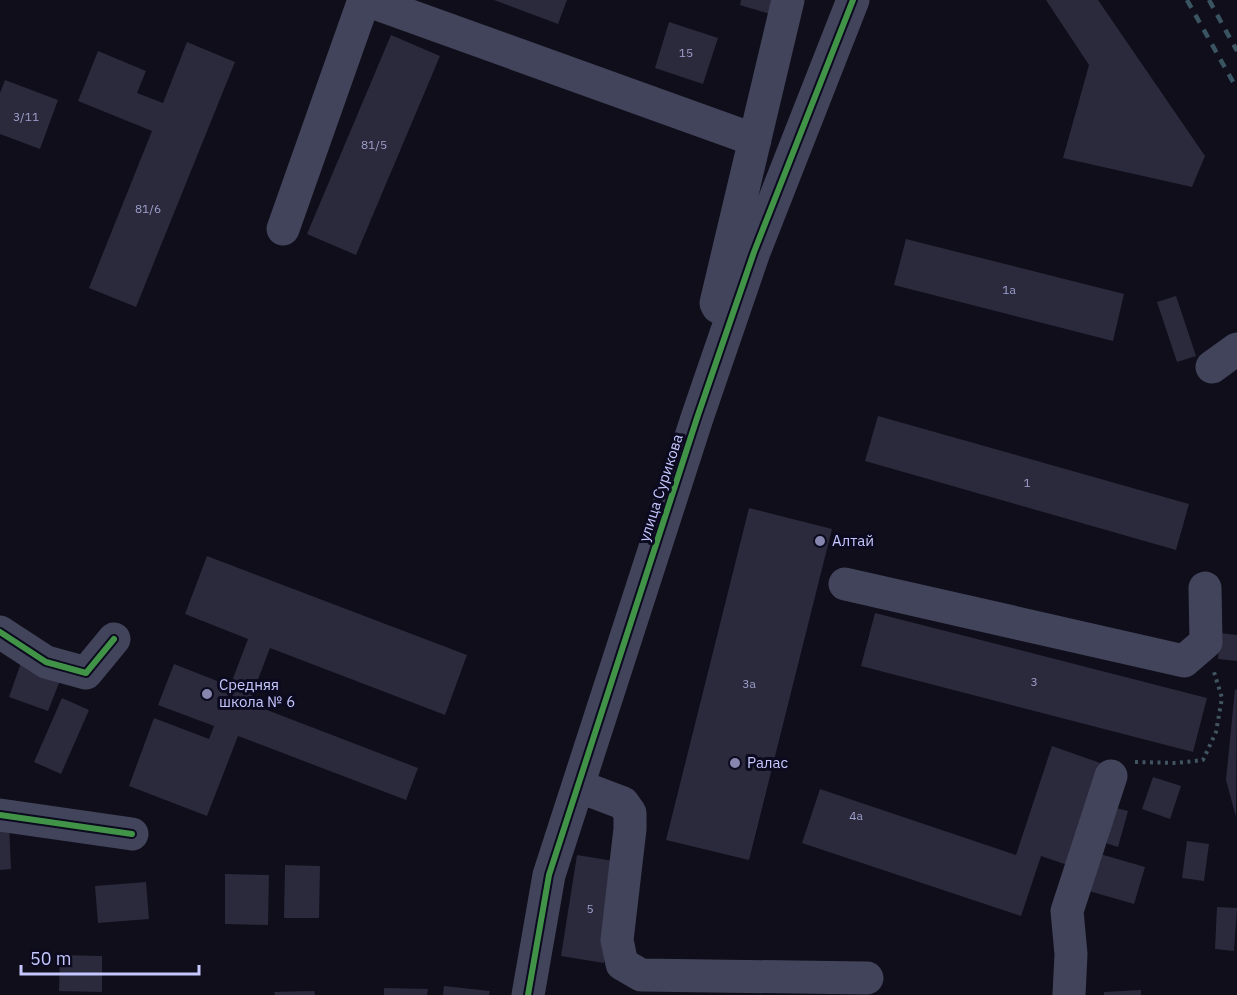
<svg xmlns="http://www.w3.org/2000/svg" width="1237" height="995" viewBox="0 0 1237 995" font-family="'IBM Plex Sans',sans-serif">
  <rect width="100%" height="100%" fill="#0f0e1a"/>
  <path fill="#2b2a3d" d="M 494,0 L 567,0 L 558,24 Z
    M 741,0 L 775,0 L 770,14 L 740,5 Z
    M 1046,0 L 1098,0 L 1205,156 L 1192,187 L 1063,158 L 1089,65 Z
    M 669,22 L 718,38 L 703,84 L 655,68 Z
    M 391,35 L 440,56 L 356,255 L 307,234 Z
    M 187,42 L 235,62 L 136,307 L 89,288 L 152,131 L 78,101 L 98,51 L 146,71 L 137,93 L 163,103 Z
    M 5,80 L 58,100 L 40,149 L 0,134 L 0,93 Z
    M 906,239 L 1124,294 L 1113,341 L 894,285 Z
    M 1176,296 L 1196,356 L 1177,362 L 1157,302 Z
    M 878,416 L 1189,504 L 1176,550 L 865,461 Z
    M 749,508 L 832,529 L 749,860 L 666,840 Z
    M 207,556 L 467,655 L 445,715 L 270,648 L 249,703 L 418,768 L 406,800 L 238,736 L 207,816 L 129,786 L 154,718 L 209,739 L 214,726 L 158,705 L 174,664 L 230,686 L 248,639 L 185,614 Z
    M 875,613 L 1207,698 L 1193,752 L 861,666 Z
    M 1220,633 L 1237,635 L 1237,661 L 1218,659 Z
    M 21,663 L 61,678 L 48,711 L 9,697 Z
    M 1235,689 L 1237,690 L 1236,817 L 1226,780 Z
    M 62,698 L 89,710 L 61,774 L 34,762 Z
    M 1052,746 L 1106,765 L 1073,867 L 1041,856 L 1021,916 L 802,843 L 820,789 L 1016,855 Z
    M 1153,777 L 1181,786 L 1170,819 L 1142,809 Z
    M 1108,806 L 1128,811 L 1118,847 L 1099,841 Z
    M 9,824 L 11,869 L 0,870 L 0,825 Z
    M 1187,841 L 1209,844 L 1204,881 L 1182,878 Z
    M 1100,854 L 1145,867 L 1134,904 L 1089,891 Z
    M 577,855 L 620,862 L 604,963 L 561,956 Z
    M 285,865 L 320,866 L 319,918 L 284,918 Z
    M 225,874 L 269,875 L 268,925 L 225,924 Z
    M 146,882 L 149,919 L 98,923 L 95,886 Z
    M 1217,907 L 1237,908 L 1234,951 L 1215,949 Z
    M 60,955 L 102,956 L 102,992 L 59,991 Z
    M 444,986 L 490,991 L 489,995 L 443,995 Z
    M 384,988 L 428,989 L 427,995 L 384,995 Z
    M 1141,990 L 1141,995 L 1104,995 L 1104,992 Z
    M 314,991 L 315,995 L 275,995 L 274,992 Z"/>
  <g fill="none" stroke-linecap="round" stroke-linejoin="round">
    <path stroke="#415561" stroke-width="4" stroke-dasharray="3 4.5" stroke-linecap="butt" d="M 1135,762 L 1176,763 L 1203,760 L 1216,732 L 1222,698 L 1214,672"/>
    <path stroke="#42445b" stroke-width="33" d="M 366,0 L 755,140
      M 283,229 L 364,0
      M 718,307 L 716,303 L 788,0
      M 1212,367 L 1237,349
      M 845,584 L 1184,661 L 1206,642 L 1205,588
      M 0,632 L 46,662 L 86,673 L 114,639
      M 578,786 L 623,803 L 630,813 L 630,829 L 617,940 L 622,964 L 641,975 L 867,978
      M 0,815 L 132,834
      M 528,995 L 549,875 L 697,418 L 754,252 L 853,0
      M 1069,995 L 1071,954 L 1067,911 L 1111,776"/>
    <path stroke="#3a5462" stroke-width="4.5" stroke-dasharray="9 8" stroke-linecap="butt" d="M 1187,0 L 1237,89
      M 1209,0 L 1237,51"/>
    <defs>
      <path id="cycleway" d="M 0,632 L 46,662 L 86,673 L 114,639
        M 0,815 L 132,834
        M 528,995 L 549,875 L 697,418 L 754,252 L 853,0"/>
    </defs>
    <use href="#cycleway" stroke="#0b0a1e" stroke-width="10"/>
    <use href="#cycleway" stroke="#419447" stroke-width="6"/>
  </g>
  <g fill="#8686af" stroke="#0b0a1e" stroke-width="2">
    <circle cx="820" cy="541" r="6"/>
    <circle cx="207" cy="694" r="6"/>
    <circle cx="735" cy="763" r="6"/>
  </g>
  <g text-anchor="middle" stroke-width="6" stroke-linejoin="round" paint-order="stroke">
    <g font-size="12" fill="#9fa0ce">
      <text x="686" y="57">15</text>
      <text x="26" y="121">3/11</text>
      <text x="374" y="149">81/5</text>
      <text x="148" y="213">81/6</text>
      <text x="1009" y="294">1а</text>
      <text x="1027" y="487">1</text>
      <text x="1034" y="686">3</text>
      <text x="749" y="688">3а</text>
      <text x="856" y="820">4а</text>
      <text x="590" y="913">5</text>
    </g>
    <g font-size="15" fill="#c6c7ff" stroke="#0b0a1e">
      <text transform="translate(661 488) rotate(-72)" y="5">улица Сурикова</text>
    </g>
    <g font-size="15" fill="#c6c7ff" stroke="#0b0a1e" text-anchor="start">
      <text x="832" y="546">Алтай</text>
      <text x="219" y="690">Средняя<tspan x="219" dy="17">школа № 6</tspan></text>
      <text x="747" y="768">Ралас</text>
    </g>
  </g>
  <path d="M21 965v9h178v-9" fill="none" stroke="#c6c7ff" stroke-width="3"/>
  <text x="30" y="965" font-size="18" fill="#c6c7ff" stroke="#0b0a1e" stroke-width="4.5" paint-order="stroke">50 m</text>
</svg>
